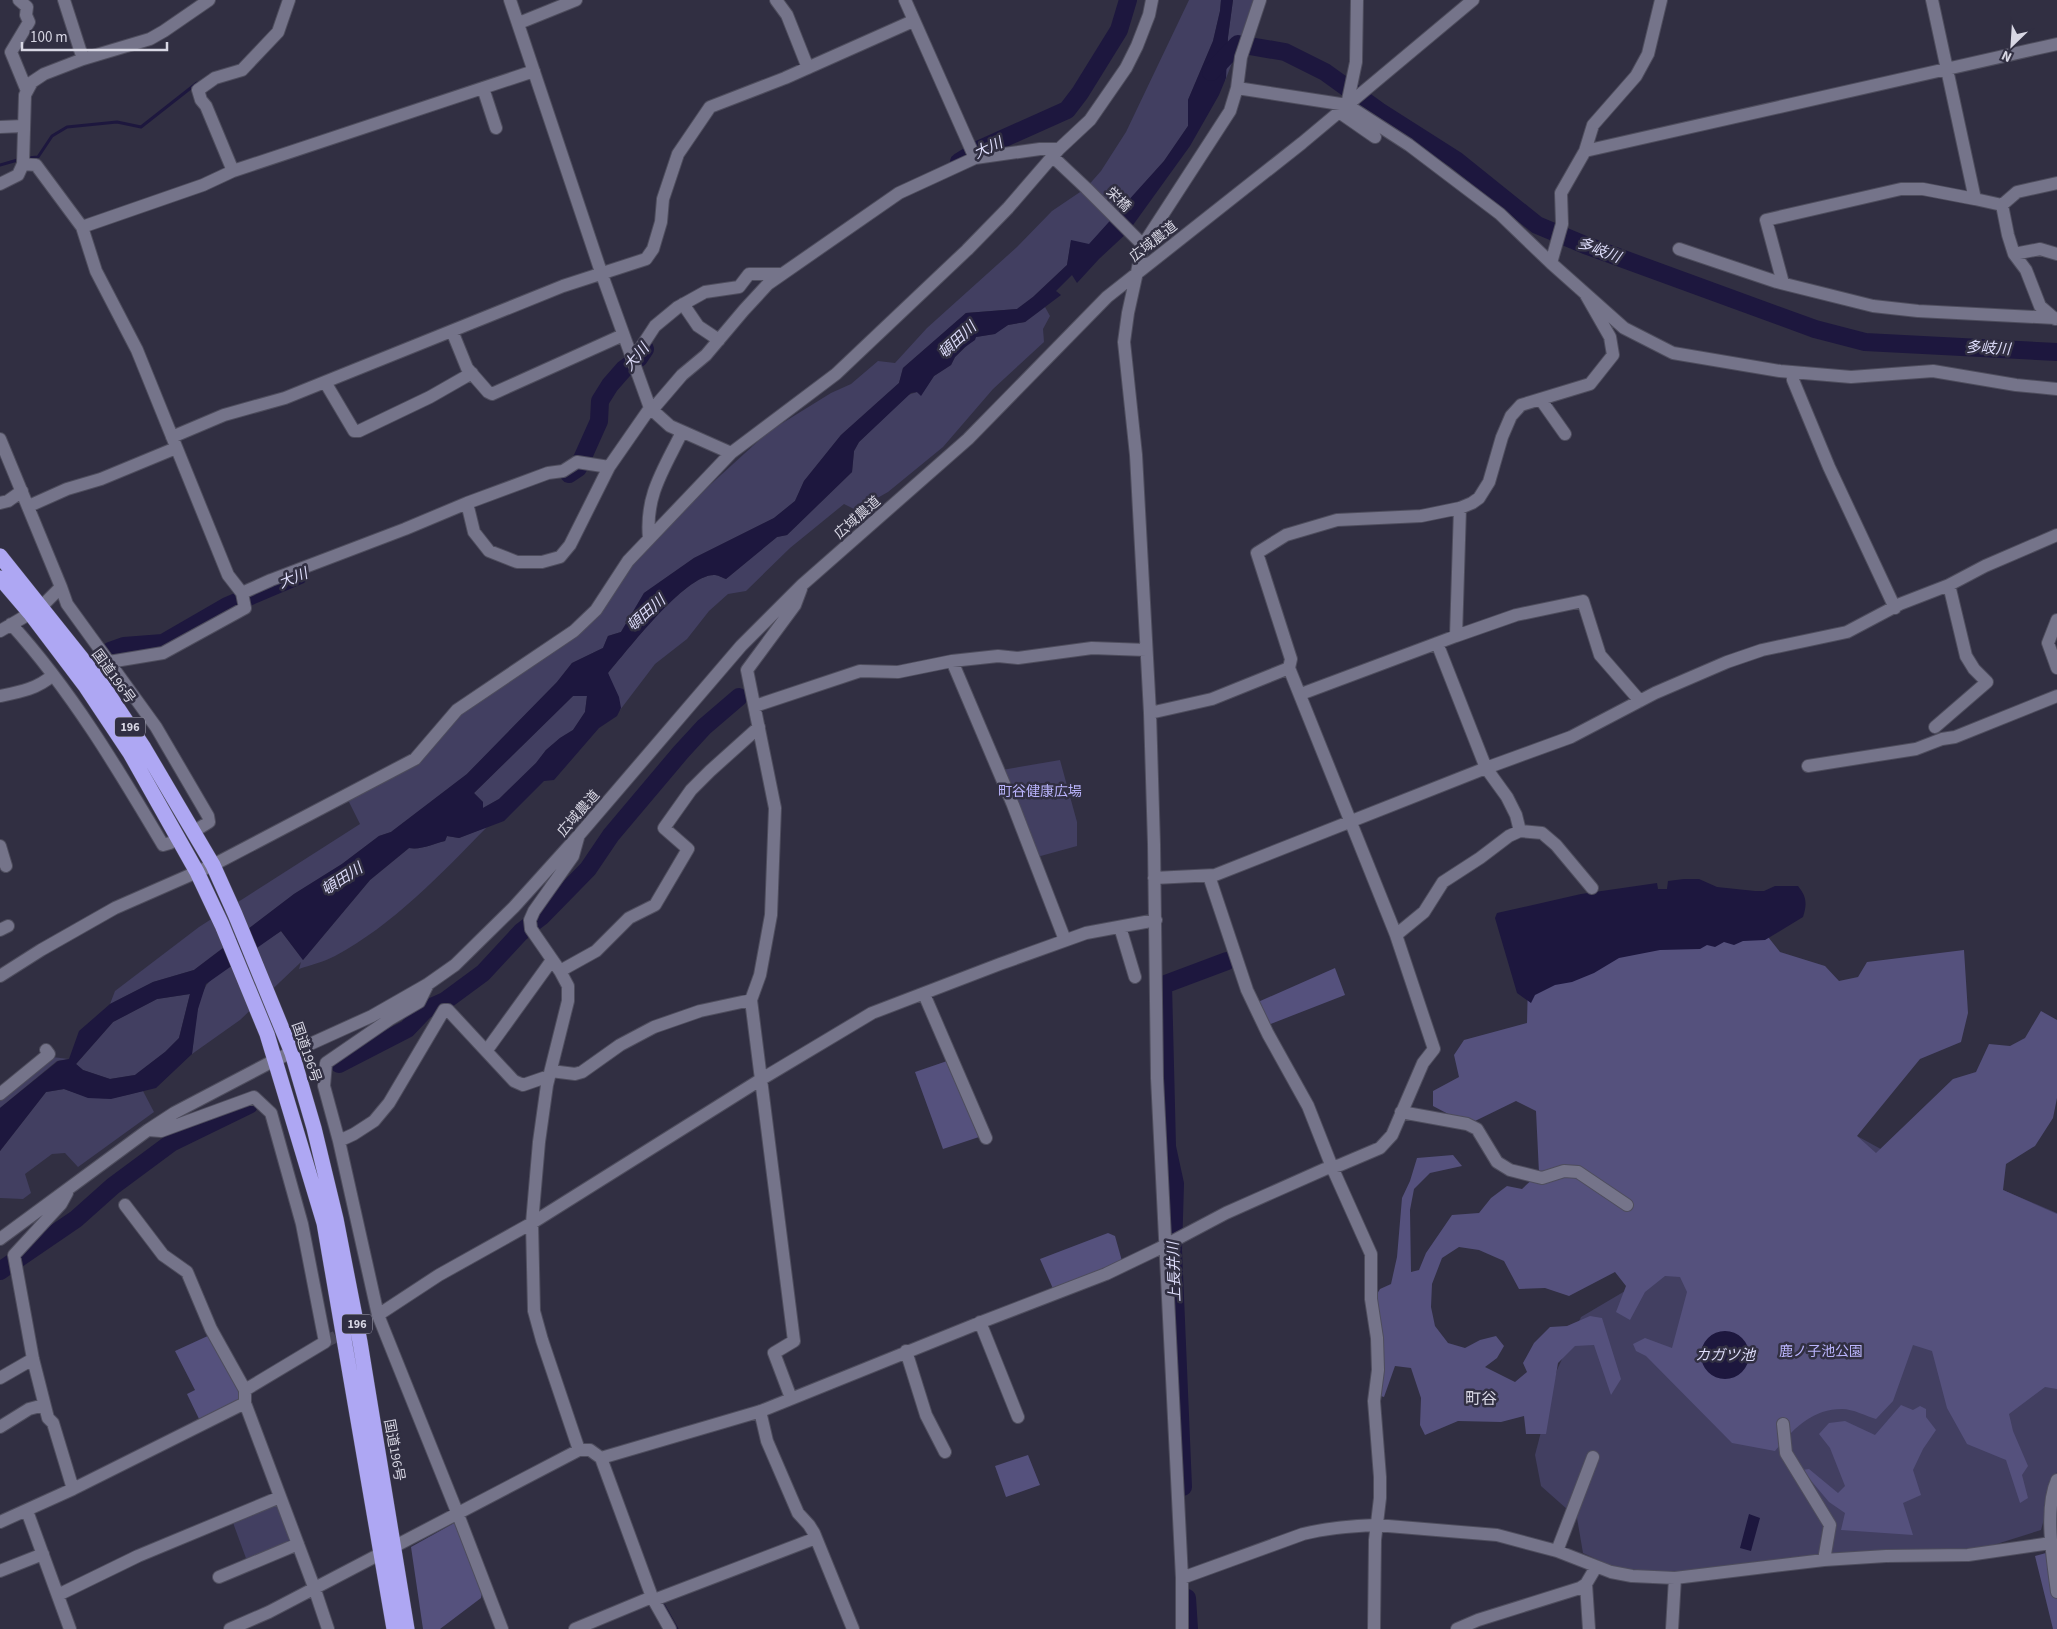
<svg xmlns="http://www.w3.org/2000/svg" width="2057" height="1629" viewBox="0 0 2057 1629" font-family="'Source Sans 3','Noto Sans JP',sans-serif">
  <rect width="100%" height="100%" fill="#312f42"/>
  <path fill="#423f61" d="M 1189,0 L 1221,0 L 1220,11 L 1213,41 L 1188,100 L 1188,126 L 1164,161 L 1089,245 L 1071,241 L 1067,265 L 1033,297 L 1017,309 L 966,313 L 903,368 L 899,383 L 841,435 L 804,481 L 795,501 L 774,518 L 694,558 L 644,593 L 621,632 L 608,636 L 603,648 L 572,663 L 557,682 L 467,774 L 391,832 L 379,836 L 342,864 L 294,894 L 194,970 L 153,982 L 110,1004 L 115,991 L 199,927 L 360,824 L 348,800 L 418,765 L 461,713 L 562,647 L 592,621 L 630,565 L 710,485 L 768,432 L 831,393 L 851,384 L 878,361 L 895,363 L 927,328 L 1017,247 L 1052,211 L 1086,188 L 1101,171 L 1126,132 Z
    M 1233,0 L 1256,0 L 1225,81 L 1228,37 Z
    M 1045,307 L 1050,316 L 1043,329 L 1044,342 L 993,389 L 943,447 L 888,492 L 856,510 L 844,504 L 790,548 L 746,591 L 728,594 L 709,611 L 687,639 L 655,664 L 620,710 L 608,673 C 627,651 686,573 715,575 C 718,575 723,578 726,579 L 777,537 L 787,535 L 852,472 L 854,451 L 859,442 L 908,395 L 917,392 L 921,395 L 934,376 L 951,365 L 955,357 L 976,337 L 994,334 L 1008,325 L 1025,322 Z
    M 573,696 L 587,696 L 585,712 L 573,730 L 560,738 L 546,750 L 536,763 L 499,799 L 483,808 L 483,802 L 474,793 Z
    M 1060,760 L 1077,822 L 1077,846 L 1037,857 L 1002,770 Z
    M 487,827 C 441,874 393,925 335,956 C 324,962 310,965 299,969 L 301,962 L 240,1020 L 192,1054 C 195,1032 195,1005 206,986 C 211,975 268,940 281,931 L 303,960 L 370,880 L 409,848 C 422,850 432,844 445,841 L 447,836 L 459,838 Z
    M 190,994 L 179,1038 L 165,1052 L 135,1075 L 110,1079 L 83,1070 L 76,1064 L 113,1022 L 157,999 Z
    M 52,1057 L 69,1059 L 57,1061 L 0,1108 L 0,1100 Z
    M 1766,1086 L 1919,1170 L 2003,1190 L 2057,1213 L 2057,1472 L 2041,1530 L 1984,1548 L 1675,1573 L 1616,1568 L 1583,1553 L 1577,1518 L 1541,1486 L 1535,1455 L 1557,1370 L 1581,1317 L 1625,1291 Z
    M 64,1089 C 100,1102 108,1100 143,1091 L 154,1112 L 78,1167 L 65,1153 L 52,1154 L 25,1174 L 31,1193 L 23,1199 L 0,1198 L 0,1151 L 46,1092 Z
    M 275,1502 L 294,1541 L 247,1561 L 232,1520 Z"/>
  <path fill="#55517d" d="M 1761,928 L 1780,952 L 1825,966 L 1839,981 L 1858,977 L 1867,962 L 1964,950 L 1968,1013 L 1961,1042 L 1920,1059 L 1857,1136 L 1876,1153 L 1953,1079 L 1976,1072 L 1989,1044 L 2010,1046 L 2025,1038 L 2041,1011 L 2057,1020 L 2057,1098 L 2053,1118 L 2035,1146 L 2006,1164 L 2003,1190 L 2057,1214 L 2057,1389 L 2045,1387 L 2009,1414 L 2013,1431 L 2028,1466 L 2022,1475 L 2028,1498 L 2020,1503 L 2006,1460 L 1967,1444 L 1947,1408 L 1932,1351 L 1913,1345 L 1893,1401 L 1876,1419 C 1866,1416 1853,1409 1842,1409 C 1812,1409 1793,1429 1775,1451 L 1732,1443 L 1646,1356 L 1636,1351 L 1633,1344 L 1645,1338 L 1672,1348 L 1687,1292 L 1680,1277 L 1665,1276 L 1645,1292 L 1630,1320 L 1616,1312 L 1626,1286 L 1615,1272 L 1569,1296 L 1545,1288 L 1519,1289 L 1504,1261 L 1479,1250 L 1459,1247 L 1442,1258 L 1432,1284 L 1431,1307 L 1435,1326 L 1448,1343 L 1465,1348 L 1480,1340 L 1496,1336 L 1504,1346 L 1497,1358 L 1485,1367 L 1515,1382 L 1527,1372 L 1523,1363 L 1534,1343 L 1550,1327 L 1567,1326 L 1590,1316 L 1602,1318 L 1621,1379 L 1611,1395 L 1594,1345 L 1575,1346 L 1558,1363 L 1546,1434 L 1526,1434 L 1524,1416 L 1501,1422 L 1458,1421 L 1425,1435 L 1420,1425 L 1421,1398 L 1411,1368 L 1395,1366 L 1384,1397 L 1374,1394 L 1374,1299 L 1380,1289 L 1391,1284 L 1397,1257 L 1402,1198 L 1410,1181 L 1417,1158 L 1453,1155 L 1462,1166 L 1430,1173 L 1414,1189 L 1410,1210 L 1411,1272 L 1419,1270 L 1426,1253 L 1452,1215 L 1479,1213 L 1491,1198 L 1507,1186 L 1522,1189 L 1539,1173 L 1536,1111 L 1516,1101 L 1475,1121 L 1452,1116 L 1433,1106 L 1433,1091 L 1459,1077 L 1454,1055 L 1464,1040 L 1527,1023 L 1528,981 L 1618,946 Z
    M 1335,968 L 1345,995 L 1268,1025 L 1258,1002 Z
    M 950,1060 L 982,1136 L 943,1149 L 915,1072 Z
    M 1108,1233 L 1115,1236 L 1122,1261 L 1054,1291 L 1040,1259 Z
    M 212,1334 L 241,1392 L 241,1403 L 201,1423 L 187,1394 L 195,1390 L 175,1351 Z
    M 1901,1405 L 1913,1410 L 1920,1406 L 1926,1409 L 1926,1417 L 1936,1430 L 1923,1449 L 1913,1470 L 1921,1495 L 1903,1503 L 1913,1535 L 1841,1530 L 1845,1513 L 1829,1502 L 1802,1470 L 1809,1469 L 1838,1493 L 1845,1486 L 1830,1448 L 1819,1434 L 1829,1423 L 1845,1421 L 1875,1435 Z
    M 1028,1455 L 1040,1485 L 1006,1497 L 995,1466 Z
    M 456,1522 L 482,1592 L 481,1598 L 440,1629 L 423,1629 L 411,1547 Z
    M 2057,1550 L 2057,1629 L 2053,1629 L 2035,1556 Z"/>
  <path fill="#1d173e" fill-rule="evenodd" d="M 1221,0 L 1233,0 L 1228,37 L 1226,78 L 1219,95 L 1190,146 L 1128,232 L 1099,259 L 1077,283 L 1072,275 L 1056,291 L 1061,295 L 1025,322 L 1008,325 L 995,334 L 976,337 L 975,340 L 965,347 L 955,357 L 951,365 L 934,376 L 921,396 L 917,392 L 911,393 L 859,442 L 854,451 L 852,472 L 787,535 L 777,537 L 726,579 C 723,578 718,575 715,575 C 686,573 627,651 608,673 L 619,697 L 621,708 L 617,716 L 599,728 L 554,780 L 544,781 L 504,821 L 459,838 L 447,836 L 445,841 C 432,844 422,850 409,848 L 370,880 L 303,960 L 281,931 L 206,984 L 198,1009 L 192,1054 L 156,1088 L 111,1099 L 88,1098 L 64,1089 L 46,1092 L 0,1151 L 0,1108 L 58,1061 L 69,1059 L 79,1031 L 110,1004 L 153,982 L 194,970 L 294,894 L 342,864 L 379,836 L 391,832 L 467,774 L 557,682 L 572,663 L 603,648 L 608,636 L 621,632 L 644,593 L 694,558 L 774,518 L 795,501 L 804,481 L 841,435 L 899,383 L 903,368 L 966,313 L 1017,309 L 1033,297 L 1067,265 L 1071,240 L 1089,244 L 1164,161 L 1188,126 L 1188,100 L 1213,41 L 1220,11 ZM 573,696 L 587,696 L 585,712 L 573,730 L 560,738 L 546,750 L 536,763 L 499,799 L 483,808 L 483,802 L 474,793 ZM 190,994 L 179,1038 L 165,1052 L 135,1075 L 110,1079 L 83,1070 L 76,1064 L 113,1022 L 157,999 Z
    M 1684,879 L 1699,879 L 1717,887 L 1755,891 L 1764,891 L 1775,886 L 1798,886 C 1807,897 1807,904 1803,917 L 1765,940 L 1743,941 L 1734,945 L 1724,942 L 1715,947 L 1707,945 L 1700,949 L 1660,950 L 1619,958 L 1594,973 L 1572,982 L 1555,985 L 1535,995 L 1531,1003 L 1517,993 L 1495,918 L 1497,913 L 1581,894 L 1657,883 L 1658,889 L 1667,889 L 1668,881 Z
    M1701 1355a24 24 0 1 1 48 0a24 24 0 1 1-48 0Z
    M 1749,1514 L 1760,1518 L 1751,1551 L 1740,1548 Z"/>
  <g fill="none" stroke-linecap="round" stroke-linejoin="round">
    <path stroke="#1d173e" stroke-width="3" d="M 27,158 L 38,157 L 52,136 L 67,127 L 117,122 L 141,127 L 197,83
      M 0,165 L 21,159
      M 663,1604 L 677,1629"/>
    <path stroke="#1d173e" stroke-width="18" d="M 1211,72 L 1238,44 L 1285,52 L 1325,72 L 1379,111 L 1456,160 L 1537,225 L 1585,245 L 1815,329 L 1865,342 L 2057,352
      M 959,162 L 980,149 L 1067,110 L 1080,93 L 1119,30 L 1128,0
      M 569,474 L 578,468 L 599,421 L 600,401 L 610,385 L 624,369 L 639,358 L 645,349
      M 110,651 L 124,646 L 163,643 L 227,606 L 300,575
      M 339,1064 L 407,1029 L 425,1010 L 445,1001 L 483,973 L 521,932 L 542,916 L 588,869 L 611,835 L 681,752 L 704,727 L 739,697
      M 0,1271 L 76,1219 L 113,1186 L 171,1143 L 249,1105
      M 1183,1487 L 1173,1250 L 1175,1184 L 1167,1147 L 1163,985 L 1227,961
      M 1187,1598 L 1189,1629"/>
    <path stroke="#4a485a" stroke-width="12" stroke-dasharray="12 6" stroke-linecap="butt" d="M 325,1342 L 378,1315"/>
    <defs>
      <path id="minor" d="M 19,0 L 27,7 L 26,15 L 29,22 L 11,52 L 27,91
        M 64,0 L 83,59
        M 510,0 L 601,272 L 650,408 L 670,426 L 731,453
        M 776,0 L 787,15 L 808,68
        M 905,0 L 975,158
        M 1932,0 L 1975,199 L 2002,205
        M 519,23 L 576,0
        M 483,88 L 496,128
        M 1237,88 L 1347,105 L 1409,145 L 1500,214 L 1551,263 L 1624,328 L 1673,353 L 1780,371 L 1851,377 L 1933,371 L 2016,385 L 2057,389
        M 1347,105 L 1356,62 L 1357,0
        M 1339,112 L 1375,137
        M 0,127 L 23,126
        M 1585,151 L 2057,44
        M 1053,157 L 1086,188 L 1143,245
        M 23,164 L 36,165 L 82,227 L 96,271 L 137,350 L 228,575 L 242,593 L 245,608 L 163,653 L 109,662 L 67,604 L 61,587
        M 233,171 L 206,106 L 201,100 L 198,90 L 215,78 L 242,70 L 278,32 L 289,0
        M 0,184 L 18,175 L 23,164 L 25,95 L 32,82 L 44,74 L 83,59 L 150,39 L 164,31 L 209,0
        M 2002,205 L 2008,235 L 2014,254 L 2026,270 L 2040,306 L 2055,319
        M 2002,205 L 2017,192 L 2057,183
        M 82,227 L 203,185 L 233,171 L 534,71
        M 1679,249 L 1777,282 L 1873,306 L 1918,311 L 2055,318
        M 2014,254 L 2040,249 L 2057,254
        M 1551,263 L 1562,224 L 1561,193 L 1585,151 L 1593,125 L 1636,76 L 1648,54 L 1661,0
        M 1783,283 L 1766,220 L 1901,189 L 1923,189 L 1975,199
        M 683,304 L 698,326 L 719,340
        M 452,331 L 467,368 L 488,392 L 492,394 L 623,335
        M 632,359 L 636,355 L 655,326 L 678,307 L 705,292 L 739,287 L 749,274 L 781,274
        M 1792,372 L 1793,380 L 1829,467 L 1895,608
        M 325,382 L 354,431 L 359,431 L 430,397 L 472,373
        M 1541,400 L 1565,434
        M 652,410 L 682,375 L 706,355 L 744,310 L 768,284 L 899,193 L 975,158 L 1040,149 L 1059,149
        M 172,437 L 224,415 L 285,398 L 563,286 L 646,259 L 653,249 L 661,222 L 663,199 L 678,154 L 710,107 L 785,78 L 913,21
        M 0,439 L 61,587 L 41,607 L 0,631
        M 0,503 L 8,501 L 22,491
        M 467,503 L 474,532 L 489,551 L 517,562 L 542,562 L 560,557 L 570,545 L 609,467 L 650,408
        M 29,506 L 67,489 L 101,479 L 176,448
        M 649,538 C 645,495 664,469 682,432
        M 242,593 L 271,580 L 405,529 L 467,503 L 548,473 L 563,471 L 577,462 L 609,467
        M 2057,620 L 2048,643 L 2057,668
        M 11,624 C 71,690 118,769 163,845 L 170,843
        M 1456,636 L 1516,615 L 1583,601 L 1600,655 L 1640,701
        M 1437,643 L 1486,768 L 1507,797 L 1516,815 L 1520,831
        M 952,661 L 1013,805 L 1065,940
        M 109,662 L 156,727 L 208,816 L 209,822 L 201,827
        M 1301,694 L 1456,636 L 1460,508
        M 0,696 C 20,692 37,689 53,675
        M 755,706 L 860,671 L 898,672 L 952,661 L 998,656 L 1018,658 L 1092,648 L 1146,650
        M 1150,713 L 1212,699 L 1289,668
        M 1935,727 L 1987,682 L 1974,669 L 1966,656 L 1949,585
        M 1808,766 L 1916,749 L 1942,739 L 1955,737 L 2057,696
        M 578,838 L 573,856 L 534,911 L 530,920 L 531,929 L 560,971 L 568,986 L 568,1001 L 547,1085 L 539,1142 L 532,1223 L 534,1311 L 542,1340 L 579,1450
        M 0,846 L 6,866
        M 1209,876 L 1247,990 L 1268,1034 L 1308,1106 L 1332,1167 L 1371,1254 L 1371,1299 L 1377,1338 L 1378,1370 L 1374,1401 L 1380,1477 L 1380,1498 L 1375,1540 L 1374,1629
        M 1154,878 L 1215,875 L 1486,768 L 1571,737 L 1655,693 L 1727,662 L 1762,650 L 1847,632 L 1900,604 L 1949,585 L 1985,566 L 2057,535
        M 1120,927 L 1135,977
        M 0,930 L 8,926
        M 1396,935 L 1424,912 L 1443,882 L 1480,858 L 1509,836 L 1520,831 L 1542,833 L 1556,845 L 1592,888
        M 560,971 L 596,951 L 629,918 L 655,905 L 688,849 L 664,828 L 691,790 L 710,771 L 759,727
        M 0,976 L 41,950 L 115,908 L 213,865 L 415,759 L 457,710 L 574,631 L 596,610 L 628,561 L 731,453 L 836,374 L 967,250 L 1008,208 L 1059,149 L 1090,120 L 1126,68 L 1137,46 L 1149,15 L 1152,0
        M 428,984 L 419,1002 L 390,1019 L 326,1063 L 324,1086 L 339,1141 L 378,1315 L 457,1512 L 502,1629
        M 924,994 L 986,1138
        M 487,1050 L 552,960
        M 551,1071 L 575,1074 L 582,1072 L 620,1045 L 654,1027 L 700,1011 L 751,1000
        M 0,1094 L 49,1054 L 46,1050
        M 1401,1112 L 1467,1124 L 1477,1129 L 1497,1162 L 1510,1170 L 1542,1178 L 1564,1171 L 1578,1172 L 1627,1205
        M 148,1130 L 161,1131 L 254,1097 L 271,1113 L 302,1224 L 325,1342 L 245,1390 L 245,1403 L 314,1587 L 328,1629
        M 339,1141 L 354,1134 L 374,1121 L 389,1103 L 444,1010 L 448,1010 L 514,1081 L 523,1085 L 549,1076
        M 67,1193 L 61,1204 L 14,1255 L 33,1359 L 48,1418 L 53,1423 L 73,1489
        M 125,1205 L 163,1255 L 187,1272 L 211,1329 L 245,1390
        M 0,1239 L 148,1130 L 174,1113 L 275,1060 L 372,1016 L 428,984 L 455,965 L 514,907 L 579,835 L 741,646 L 802,585 L 968,439 L 1107,297 L 1302,143 L 1473,0
        M 378,1315 L 439,1275 L 532,1223 L 760,1080 L 872,1013 L 1000,964 L 1086,933 L 1156,920
        M 980,1322 L 1018,1417
        M 906,1351 L 926,1415 L 945,1452
        M 0,1378 L 33,1359
        M 791,1398 L 774,1353 L 794,1341 L 751,1000 L 760,975 L 771,915 L 775,808 L 747,670 L 795,605 L 801,589
        M 760,1411 L 767,1441 L 798,1513 L 809,1525 L 814,1533 L 853,1629
        M 1783,1424 L 1786,1453 L 1830,1525 L 1824,1560
        M 0,1427 L 29,1409 L 44,1405
        M 601,1458 L 761,1411 L 984,1321 L 1106,1274 L 1158,1249 L 1226,1213 L 1325,1169 L 1340,1165 L 1380,1148 L 1392,1135 L 1423,1063 L 1434,1049 L 1396,935 L 1289,668 L 1291,659 L 1257,553 L 1286,535 L 1337,520 L 1421,516 L 1460,508 L 1472,503 L 1479,498 L 1489,482 L 1502,437 L 1511,416 L 1521,405 L 1590,384 L 1613,355 L 1610,337 L 1586,295
        M 2057,1480 C 2044,1509 2053,1560 2057,1592
        M 27,1511 L 70,1629
        M 0,1522 L 73,1489 L 245,1403
        M 1557,1551 L 1593,1457
        M 0,1571 L 43,1554
        M 219,1577 L 298,1544
        M 1182,1578 L 1303,1534 C 1327,1528 1351,1526 1376,1525 L 1497,1535 L 1557,1551 L 1611,1572 L 1632,1576 L 1675,1578 L 1824,1560 L 1886,1556 L 1968,1555 L 2051,1543
        M 1586,1584 L 1589,1629
        M 58,1595 L 138,1556 L 280,1497
        M 654,1600 L 816,1538
        M 230,1629 L 269,1612 L 579,1450 L 590,1450 L 601,1458 L 652,1597 L 670,1629
        M 575,1629 L 652,1597
        M 1182,1629 L 1182,1578 L 1157,1078 L 1154,844 L 1150,713 L 1136,455 L 1124,342 L 1128,313 L 1143,245 L 1230,111 L 1237,88 L 1241,57 L 1260,0
        M 1457,1629 L 1478,1620 L 1580,1588 L 1586,1584 L 1596,1567
        M 1672,1629 L 1675,1578"/>
      <path id="highway" d="M 0,556 L 99,680 L 144,748 L 213,865 L 235,914 L 292,1053 L 314,1128 L 336,1219 L 360,1342 L 407,1629
        M 0,578 L 30,613 L 86,687 L 130,753 L 197,872 L 222,925 L 267,1034 L 324,1223 L 394,1629"/>
    </defs>
    <use href="#minor" stroke="#4e4d5d" stroke-width="14"/>
    <use href="#highway" stroke="#4e4d5d" stroke-width="16"/>
    <use href="#minor" stroke="#75748a" stroke-width="12"/>
    <use href="#highway" stroke="#aea7f3" stroke-width="15"/>
  </g>
  <g text-anchor="middle" stroke-width="5" stroke-linejoin="round" paint-order="stroke">
    <g fill="#312f42" stroke="#a6a5b3" stroke-width="1">
      <rect x="115" y="717.5" width="30" height="19" rx="4"/>
      <rect x="342" y="1314.5" width="30" height="19" rx="4"/>
    </g>
    <g font-size="12" font-weight="bold" fill="#d8d7e4">
      <text x="130" y="731">196</text>
      <text x="357" y="1328">196</text>
    </g>
    <g font-size="14" fill="#d8d7e4" stroke="#312f42">
      <text transform="translate(1119 199) rotate(45)" y="5">栄橋</text>
      <text transform="translate(1153 241) rotate(-38)" y="5">広域農道</text>
      <text transform="translate(857 517) rotate(-41)" y="5">広域農道</text>
      <text transform="translate(114 676) rotate(54)" y="5">国道196号</text>
      <text transform="translate(578 813) rotate(-49)" y="5">広域農道</text>
      <text transform="translate(307 1052) rotate(71)" y="5">国道196号</text>
      <text transform="translate(395 1450) rotate(80)" y="5">国道196号</text>
    </g>
    <g font-size="14" fill="#bab4fc" stroke="#312f42">
      <text x="1040" y="796">町谷健康広場</text>
      <text x="1821" y="1356">鹿ノ子池公園</text>
    </g>
    <g font-size="15" font-style="italic" fill="#dddcfa" stroke="#312f42">
      <text transform="translate(988 148) rotate(-25)" y="5">大川</text>
      <text transform="translate(1599 250) rotate(21)" y="5">多岐川</text>
      <text transform="translate(957 340) rotate(-43)" y="5">頓田川</text>
      <text transform="translate(1988 348) rotate(3)" y="5">多岐川</text>
      <text transform="translate(636 357) rotate(-50)" y="5">大川</text>
      <text transform="translate(293 578) rotate(-22)" y="5">大川</text>
      <text transform="translate(646 613) rotate(-42)" y="5">頓田川</text>
      <text transform="translate(342 879) rotate(-33)" y="5">頓田川</text>
      <text transform="translate(1174 1272) rotate(-92)" y="5">上長井川</text>
      <text x="1725" y="1360">カガツ池</text>
    </g>
    <g font-size="16" fill="#d8d7e4" stroke="#312f42">
      <text x="1481" y="1404">町谷</text>
    </g>
  </g>
  <g transform="translate(2012 45) rotate(205)" stroke="#312f42" stroke-width="4" paint-order="stroke">
  <path d="M0-4L9 19L0 12L-9 19Z" fill="#d8d7e4"/>
  <text y="-8" font-size="14" font-weight="bold" text-anchor="middle" fill="#d8d7e4">N</text>
  </g>
  <path d="M22 42v8h145v-8" fill="none" stroke="#d8d7e4" stroke-width="2.5"/>
  <text x="30" y="42" font-size="15" fill="#d8d7e4" stroke="#312f42" stroke-width="4" paint-order="stroke">100 m</text>
</svg>
